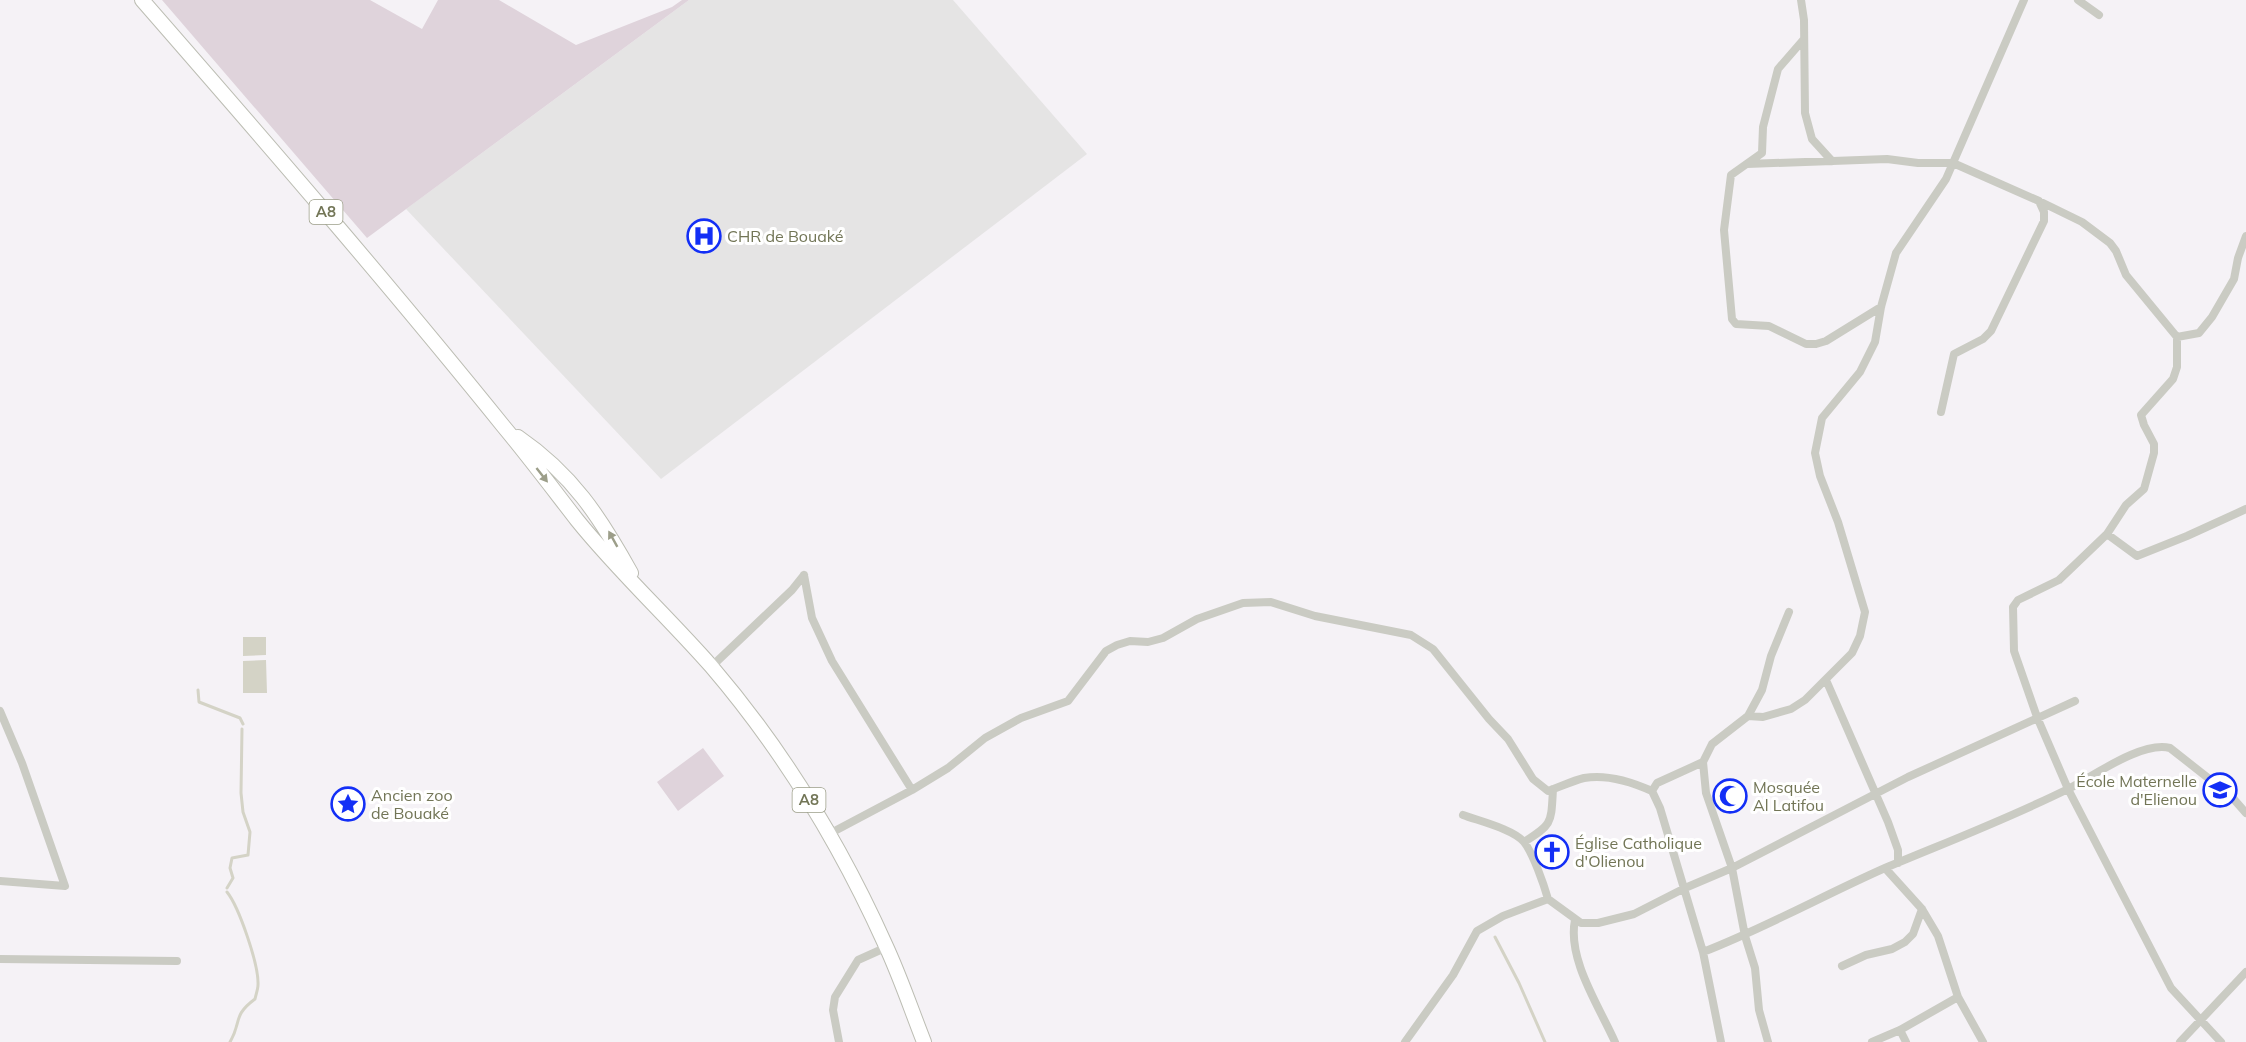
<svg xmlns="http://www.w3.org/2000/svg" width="2246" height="1042" viewBox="0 0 2246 1042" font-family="Mulish,sans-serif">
  <rect width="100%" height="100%" fill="#f5f2f6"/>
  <path fill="#e5e4e4" d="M 689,0 L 953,0 L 1087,154 L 661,479 L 406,209 Z"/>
  <path fill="#dfd3db" d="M 162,0 L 370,0 L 422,29 L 438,0 L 499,0 L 576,45 L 672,7 L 682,0 L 689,0 L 367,238 Z
    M 703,748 L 724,776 L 678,811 L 657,782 Z"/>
  <path fill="#d4d3c6" d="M 243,637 L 266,637 L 266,655 L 243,656 Z
    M 266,660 L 267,693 L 243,693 L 243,661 Z"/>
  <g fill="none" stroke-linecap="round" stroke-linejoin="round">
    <path stroke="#d4d3c6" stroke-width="3" d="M 198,690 L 199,702 L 240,718 L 243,724
      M 227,888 L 233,878 L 230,868 L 232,858 L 248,855 L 250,832 L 243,812 L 241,793 L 242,729
      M 227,892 C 239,907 259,965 258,985 C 258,989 256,994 255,999 C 232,1016 242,1022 230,1042
      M 1495,937 L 1519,983 L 1545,1042"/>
    <defs>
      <path id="primary" d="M 142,0 C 265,141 387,282 504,427 C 529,457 553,489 577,520 C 618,571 667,616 711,666 C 782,749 840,844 885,944 C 900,976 911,1009 924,1042
        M 518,437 C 572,474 600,517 631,573"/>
    </defs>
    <use href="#primary" stroke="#bcbdb3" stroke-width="16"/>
    <path stroke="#cacbc3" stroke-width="8" d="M 1801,0 L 1804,20 L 1805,113 L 1812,139 L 1832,161
      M 2078,0 L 2099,15
      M 1804,39 L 1778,69 L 1763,127 L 1762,153 L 1731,175 L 1724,230 L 1732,319 L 1736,324 L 1769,326 L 1806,344 L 1816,344 L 1826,341 L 1881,307
      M 1747,164 L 1887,159 L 1918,163 L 1953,163 L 2039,201 L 2044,212 L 2044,221 L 1991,331 L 1983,339 L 1954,354 L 1941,412
      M 2039,201 L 2082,222 L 2110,243 L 2116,251 L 2126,275 L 2177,337 L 2177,367 L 2173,379 L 2141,415 L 2144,425 L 2154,444 L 2154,453 L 2144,489 L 2126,505 L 2107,534 L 2059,580 L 2018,600 L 2013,607 L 2014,651 L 2037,717 L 2068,789 L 2171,988 L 2221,1042
      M 2177,337 L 2199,333 L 2212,317 L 2234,279 L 2238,258 L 2246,236
      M 2107,534 L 2137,556 L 2187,536 L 2246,509
      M 804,575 L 812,618 L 832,661 L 912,790
      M 711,667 L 792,590 L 804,575
      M 1826,680 L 1888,822 L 1898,850 L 1898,863
      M 0,711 L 22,763 L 65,886 L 0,881
      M 1748,716 L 1762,690 L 1771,656 L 1789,612
      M 1652,791 L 1657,783 L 1703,762
      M 1463,815 C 1479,821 1513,829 1524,842 C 1533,853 1544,885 1548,899
      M 829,834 L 912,790 L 948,768 L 985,738 L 1021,718 L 1068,701 L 1106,651 L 1117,645 L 1130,641 L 1148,642 L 1163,638 L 1197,619 L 1243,603 L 1271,602 L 1315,616 L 1411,635 L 1433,649 L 1489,719 L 1508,739 L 1533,779 L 1548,791 C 1560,787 1572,781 1584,778 C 1606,774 1632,782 1652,791 L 1660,808 L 1703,952 L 1721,1042
      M 1524,842 C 1553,824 1551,823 1553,789
      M 1885,868 L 1922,909 L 1938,936 L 1958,997 L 1983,1042
      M 1575,920 C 1567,959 1599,1006 1615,1042
      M 1703,952 C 1765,928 1824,895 1885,868 C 1947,842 2010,818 2070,788 C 2095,775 2142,741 2170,748 L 2231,796 L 2246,813
      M 0,959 L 177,961
      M 1842,966 L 1866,955 L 1892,949 L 1905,942 L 1913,934 L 1922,909
      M 1900,1030 L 1906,1042
      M 839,1042 L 833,1010 L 835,997 L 858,960 L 887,947
      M 1405,1042 L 1453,975 L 1477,931 L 1503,916 L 1548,899 L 1581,923 L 1598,923 L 1634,914 L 1685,888 L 1732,868 L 1908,777 L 2075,701
      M 1768,1042 L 1759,1010 L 1755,968 L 1745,936 L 1732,868 L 1706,793 L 1703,762 L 1712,744 L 1748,716 L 1763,717 L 1791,709 L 1805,700 L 1852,653 L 1860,636 L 1865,612 L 1838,522 L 1820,476 L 1815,453 L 1822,418 L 1860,372 L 1875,342 L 1881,307 L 1896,253 L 1946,179 L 2024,0
      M 1872,1042 L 1900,1030 L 1958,997
      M 2180,1042 L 2246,972"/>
    <use href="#primary" stroke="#fff" stroke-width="14"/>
  </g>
  <defs><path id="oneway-solid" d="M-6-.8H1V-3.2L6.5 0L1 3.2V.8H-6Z" transform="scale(1.5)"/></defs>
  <g fill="#9c9e89">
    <use href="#oneway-solid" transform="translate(542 475) rotate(52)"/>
    <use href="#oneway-solid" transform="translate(613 539) rotate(-119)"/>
  </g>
  <defs>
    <symbol id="hospital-ring" viewBox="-11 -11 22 22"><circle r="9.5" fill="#fff" stroke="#132ff6" stroke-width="1.5"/><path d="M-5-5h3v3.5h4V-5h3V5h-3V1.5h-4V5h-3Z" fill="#132ff6"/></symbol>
    <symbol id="school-ring" viewBox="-11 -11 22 22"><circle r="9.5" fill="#fff" stroke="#132ff6" stroke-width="1.5"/><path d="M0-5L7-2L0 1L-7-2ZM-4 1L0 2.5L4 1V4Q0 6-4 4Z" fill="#132ff6"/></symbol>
    <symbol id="mosque-ring" viewBox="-11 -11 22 22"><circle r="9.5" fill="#fff" stroke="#132ff6" stroke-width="1.5"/><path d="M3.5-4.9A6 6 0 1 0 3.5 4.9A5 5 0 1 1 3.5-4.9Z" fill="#132ff6"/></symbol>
    <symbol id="sight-ring" viewBox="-11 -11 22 22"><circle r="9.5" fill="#fff" stroke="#132ff6" stroke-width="1.5"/><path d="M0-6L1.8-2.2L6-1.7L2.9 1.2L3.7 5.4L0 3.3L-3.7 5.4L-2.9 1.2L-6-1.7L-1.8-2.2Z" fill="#132ff6"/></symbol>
    <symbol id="church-ring" viewBox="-11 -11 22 22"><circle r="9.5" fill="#fff" stroke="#132ff6" stroke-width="1.5"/><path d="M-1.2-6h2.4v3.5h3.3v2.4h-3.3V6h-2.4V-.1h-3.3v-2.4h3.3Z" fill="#132ff6"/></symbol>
  </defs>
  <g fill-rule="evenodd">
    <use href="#hospital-ring" x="685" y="217" width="38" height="38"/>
    <use href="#school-ring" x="2201" y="771" width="38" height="38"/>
    <use href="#mosque-ring" x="1711" y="777" width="38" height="38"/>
    <use href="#sight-ring" x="329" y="785" width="38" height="38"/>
    <use href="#church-ring" x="1533" y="833" width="38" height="38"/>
  </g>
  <g text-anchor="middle" stroke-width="6" stroke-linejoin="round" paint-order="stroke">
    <g fill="#fff" stroke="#9c9e89" stroke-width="1.5">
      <rect x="309.5" y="200" width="33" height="24" rx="4.5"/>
      <rect x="792.5" y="788" width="33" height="24" rx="4.5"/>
    </g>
    <g font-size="15" font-weight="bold" fill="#727556">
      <text x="326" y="217">A8</text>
      <text x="809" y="805">A8</text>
    </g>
    <g font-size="16" fill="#727556" stroke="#fff" text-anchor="start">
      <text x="727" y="242">CHR de Bouaké</text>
      <text x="2197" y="787" text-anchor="end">École Maternelle<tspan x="2197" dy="18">d'Elienou</tspan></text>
      <text x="1753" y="793">Mosquée<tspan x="1753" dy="18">Al Latifou</tspan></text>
      <text x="371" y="801">Ancien zoo<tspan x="371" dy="18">de Bouaké</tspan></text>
      <text x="1575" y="849">Église Catholique<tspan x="1575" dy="18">d'Olienou</tspan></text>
    </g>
  </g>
</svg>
